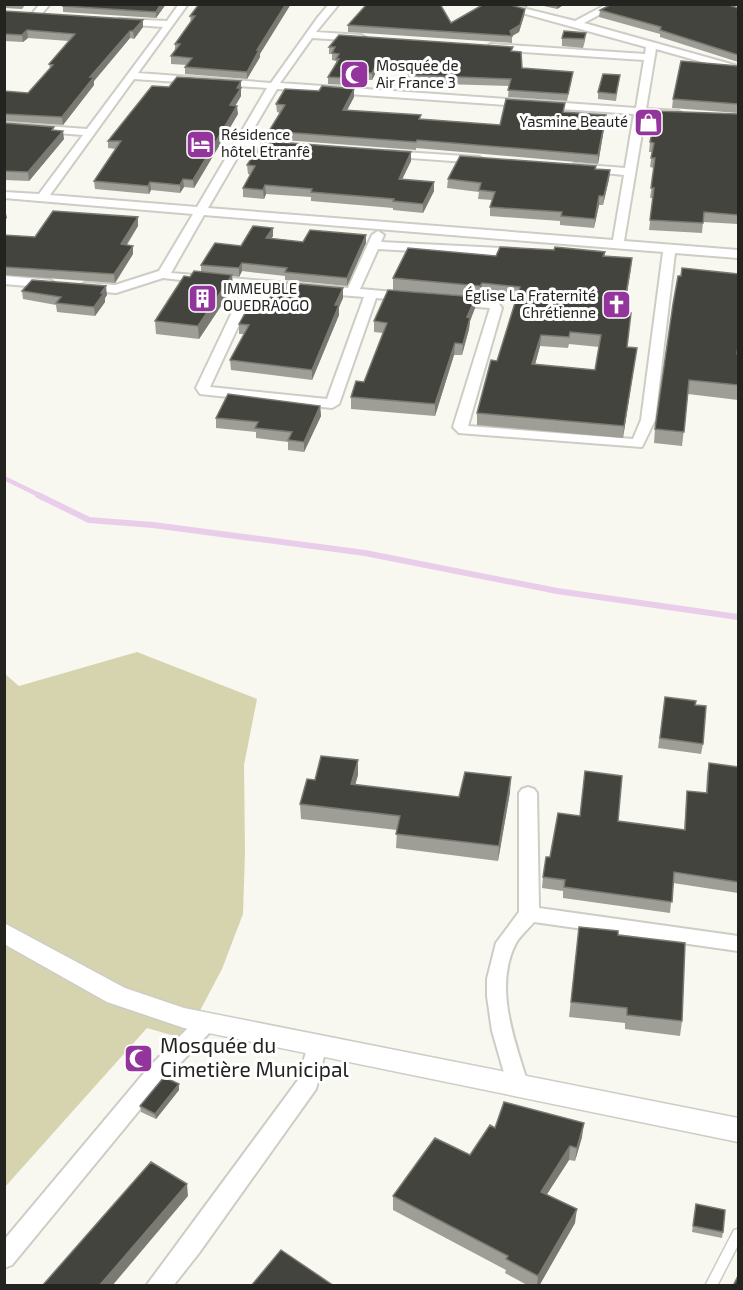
<svg xmlns="http://www.w3.org/2000/svg" width="743" height="1290" viewBox="0 0 743 1290" font-family="'Exo 2',sans-serif">
  <rect width="100%" height="100%" fill="#f8f8f0"/>
  <path fill="#d6d4af" d="M 137,652 L 257,699 L 244,765 L 245,852 L 243,914 L 222,969 L 185,1039 L 147,1028 L 5,1187 L 5,674 L 19,686 Z"/>
  <g fill="none" stroke-linecap="round" stroke-linejoin="round">
    <path stroke="#e9cdeb" stroke-width="4.5" d="M 4,478 L 41,496"/>
    <path stroke="#e9cdeb" stroke-width="6" d="M 38,495 L 89,520 L 153,525 L 365,553 L 557,591 L 738,617"/>
    <defs>
      <path id="service" d="M 738,1229 L 738,1245 L 717,1286 L 705,1286 L 734,1230 Z"/>
      <path id="minor" d="M 40,4 L 50,4 L 39,17 L 33,17 L 31,15 Z
        M 179,4 L 188,4 L 138,73 L 271,83 L 318,17 L 329,4 L 339,4 L 316,32 L 361,35 L 366,38 L 361,41 L 312,38 L 280,83 L 636,108 L 644,60 L 491,50 L 486,47 L 491,44 L 645,54 L 646,47 L 489,4 L 507,4 L 575,21 L 607,4 L 619,4 L 584,23 L 738,66 L 738,72 L 656,49 L 646,109 L 678,111 L 683,114 L 678,117 L 645,115 L 624,241 L 738,250 L 738,258 L 675,253 L 655,420 L 642,447 L 459,433 L 453,427 L 490,308 L 453,305 L 447,301 L 453,297 L 493,300 L 497,301 L 502,308 L 468,426 L 633,439 L 641,420 L 663,252 L 204,215 L 171,273 L 348,288 L 372,235 L 378,231 L 384,235 L 381,242 L 518,249 L 524,253 L 518,257 L 378,249 L 360,289 L 406,293 L 412,297 L 406,301 L 376,298 L 339,404 L 332,408 L 200,394 L 196,388 L 244,287 L 163,278 L 116,293 L 81,290 L 79,287 L 85,283 L 115,285 L 159,271 L 193,214 L 4,198 L 4,192 L 39,194 L 83,135 L 4,129 L 4,123 L 87,129 L 163,27 L 122,24 L 119,23 L 119,19 L 167,21 ZM 134,79 L 267,88 L 197,207 L 50,195 ZM 277,89 L 634,114 L 625,168 L 574,164 L 568,167 L 574,170 L 624,175 L 613,240 L 208,208 L 244,146 L 282,149 L 287,146 L 282,143 L 247,140 ZM 256,288 L 364,297 L 327,399 L 210,387 Z
        M 388,151 L 479,157 L 485,160 L 479,163 L 384,156 L 384,152 Z
        M 4,276 L 50,280 L 56,284 L 50,288 L 4,284 Z
        M 528,787 L 534,789 L 537,793 L 539,908 L 738,936 L 738,951 L 534,922 C 528,929 520,936 516,943 C 493,987 515,1041 528,1084 L 525,1090 L 517,1093 L 509,1090 L 492,1031 L 487,996 L 487,979 L 496,943 L 519,912 L 519,793 L 522,789 Z
        M 207,1014 L 214,1016 L 217,1022 L 214,1028 L 165,1079 L 12,1265 L 4,1268 L 4,1240 L 149,1067 L 200,1016 Z
        M 317,1036 L 324,1038 L 327,1044 L 316,1089 L 199,1253 L 173,1286 L 146,1286 L 298,1080 L 310,1038 Z"/>
      <path id="tertiary" d="M 4,923 L 125,988 L 184,1008 L 738,1118 L 738,1142 L 184,1028 L 107,1002 L 4,944 Z"/>
    </defs>
    <use href="#service" stroke="#cdccc5" stroke-width="3"/>
    <use href="#minor" stroke="#cdccc5" stroke-width="4"/>
    <use href="#tertiary" stroke="#cdccc5" stroke-width="3"/>
    <use href="#service" fill="#fff" fill-rule="evenodd"/>
    <use href="#minor" fill="#fff" fill-rule="evenodd"/>
    <use href="#tertiary" fill="#fff" fill-rule="evenodd"/>
  </g>
  <path fill="#9e9e97" fill-rule="evenodd" d="M 4,4 L 26,4 L 22,9 L 4,8 Z
    M 64,4 L 166,4 L 156,18 L 63,12 L 63,6 Z
    M 199,4 L 260,54 L 260,57 L 247,79 L 185,74 L 185,67 L 187,65 L 171,64 L 171,56 L 175,50 L 175,44 L 191,23 L 190,16 Z
    M 515,4 L 528,4 L 527,7 Z
    M 535,4 L 565,4 L 557,9 Z
    M 441,8 L 451,23 L 525,9 L 524,16 L 519,32 L 512,36 L 512,43 L 348,32 L 348,25 Z
    M 738,8 L 738,62 L 660,37 L 660,34 L 599,17 L 600,10 Z
    M 4,11 L 143,20 L 143,27 L 134,39 L 130,38 L 94,81 L 94,85 L 63,125 L 4,121 L 4,91 L 28,93 L 50,68 L 49,64 L 69,41 L 28,38 L 23,42 L 4,41 Z
    M 586,33 L 585,41 L 583,48 L 562,46 L 562,38 Z
    M 329,47 L 513,51 L 522,68 L 572,79 L 567,101 L 508,97 L 509,86 L 411,83 L 411,78 L 407,78 L 408,70 L 378,68 L 372,80 L 366,80 L 363,86 L 328,84 L 328,77 L 336,63 L 336,61 L 332,60 L 332,54 L 329,54 Z
    M 738,66 L 738,114 L 738,113 L 672,108 L 673,99 Z
    M 620,75 L 616,101 L 598,99 L 598,92 Z
    M 241,81 L 241,96 L 235,106 L 238,114 L 194,188 L 184,187 L 180,193 L 151,190 L 149,194 L 95,189 L 94,181 L 116,149 L 108,148 L 108,141 Z
    M 354,89 L 354,97 L 347,110 L 421,119 L 500,125 L 565,112 L 605,123 L 598,164 L 416,148 L 416,150 L 270,139 L 269,131 L 280,113 L 277,112 L 276,104 L 319,91 Z
    M 738,114 L 738,224 L 703,222 L 702,233 L 649,230 L 653,198 L 650,198 L 654,168 L 650,167 L 652,152 L 649,152 L 650,142 Z
    M 4,123 L 54,130 L 64,139 L 29,181 L 4,180 Z
    M 411,161 L 402,179 L 434,191 L 423,213 L 393,210 L 393,208 L 311,201 L 311,197 L 266,194 L 264,199 L 243,197 L 243,188 L 251,175 L 248,174 L 247,165 Z
    M 596,169 L 610,170 L 609,179 L 603,205 L 599,205 L 594,228 L 560,225 L 560,221 L 490,216 L 490,207 L 492,200 L 478,199 L 479,192 L 447,188 L 448,179 Z
    M 138,226 L 127,245 L 133,246 L 133,254 L 115,283 L 4,275 L 4,235 L 35,237 Z
    M 273,228 L 273,236 L 271,238 L 303,242 L 366,243 L 347,286 L 285,280 L 285,276 L 242,271 L 239,277 L 232,276 L 233,288 L 199,339 L 156,334 L 155,321 L 201,272 L 201,265 L 241,246 Z
    M 605,252 L 605,256 L 632,258 L 624,312 L 627,347 L 637,348 L 623,438 L 477,425 L 477,413 L 497,361 L 516,298 L 481,294 L 480,297 L 393,290 L 393,278 L 496,256 ZM 569,344 L 599,347 L 595,370 L 535,364 L 540,346 L 568,348 Z
    M 738,274 L 737,354 L 738,355 L 738,400 L 688,394 L 682,446 L 654,443 L 655,429 Z
    M 22,291 L 107,295 L 105,298 L 105,302 L 95,316 L 57,312 L 56,305 L 23,299 Z
    M 476,297 L 475,308 L 470,321 L 469,329 L 462,355 L 454,355 L 435,416 L 351,409 L 351,397 L 364,382 L 383,333 L 374,332 L 374,321 Z
    M 343,298 L 339,307 L 339,315 L 312,380 L 231,370 L 230,360 L 244,334 L 239,334 L 239,324 L 265,307 Z
    M 320,406 L 321,416 L 304,452 L 288,450 L 288,442 L 256,438 L 256,432 L 216,428 L 216,418 Z
    M 665,697 L 695,705 L 703,744 L 701,754 L 658,748 Z
    M 358,760 L 358,775 L 355,785 L 459,797 L 510,792 L 498,861 L 396,848 L 397,830 L 301,819 L 300,804 L 315,780 Z
    M 709,763 L 738,767 L 738,893 L 673,883 L 670,913 L 563,898 L 563,891 L 542,888 L 543,877 L 550,857 L 618,821 L 684,830 L 687,791 L 706,793 L 707,774 Z
    M 579,927 L 618,935 L 682,1021 L 680,1036 L 625,1029 L 625,1023 L 569,1017 Z
    M 179,1090 L 156,1119 L 141,1112 L 140,1106 Z
    M 582,1137 L 575,1161 L 569,1160 L 547,1194 L 575,1223 L 539,1286 L 529,1286 L 505,1273 L 506,1270 L 393,1210 L 393,1196 L 470,1155 Z
    M 696,1204 L 723,1232 L 722,1238 L 692,1232 Z"/>
  <path fill="#7a7a73" d="M 161,4 L 166,4 L 156,18 L 156,12 Z
    M 286,4 L 291,4 L 260,54 L 260,57 L 247,79 L 247,72 L 257,50 Z
    M 558,4 L 565,4 L 557,9 Z
    M 525,9 L 524,16 L 519,32 L 512,36 L 510,31 Z
    M 143,20 L 143,27 L 134,39 L 133,31 Z
    M 27,30 L 28,38 L 23,42 L 22,35 Z
    M 130,31 L 130,38 L 94,81 L 94,85 L 63,125 L 62,117 L 90,77 Z
    M 378,61 L 378,68 L 372,80 L 372,73 Z
    M 366,73 L 366,80 L 363,86 L 363,79 Z
    M 241,81 L 241,96 L 231,113 L 230,105 L 237,88 Z
    M 354,89 L 354,97 L 343,118 L 343,110 Z
    M 237,106 L 238,114 L 194,188 L 193,180 Z
    M 606,115 L 605,123 L 598,164 L 598,155 Z
    M 63,131 L 64,139 L 29,181 L 28,172 Z
    M 411,152 L 411,161 L 398,188 L 399,179 Z
    M 610,170 L 609,179 L 603,205 L 604,196 Z
    M 183,179 L 184,187 L 180,193 L 180,185 Z
    M 150,182 L 151,190 L 149,194 L 148,186 Z
    M 434,182 L 434,191 L 423,213 L 423,204 Z
    M 265,185 L 266,194 L 264,199 L 263,190 Z
    M 599,196 L 599,205 L 594,228 L 595,219 Z
    M 5,209 L 7,218 L 4,221 L 4,210 Z
    M 138,217 L 138,226 L 121,253 L 121,244 Z
    M 273,228 L 273,236 L 267,246 L 266,238 Z
    M 366,235 L 366,243 L 347,286 L 347,278 Z
    M 133,246 L 133,254 L 115,283 L 114,274 Z
    M 632,258 L 631,269 L 622,323 L 623,312 Z
    M 242,263 L 242,271 L 239,277 L 239,268 Z
    M 232,275 L 233,288 L 199,339 L 198,326 Z
    M 482,283 L 481,294 L 480,297 L 480,286 Z
    M 106,286 L 107,295 L 105,298 L 105,302 L 95,316 L 94,307 Z
    M 343,288 L 343,298 L 339,307 L 339,315 L 312,380 L 312,370 L 335,305 Z
    M 476,297 L 475,308 L 470,321 L 469,329 L 462,355 L 463,344 L 467,317 Z
    M 541,335 L 540,346 L 532,376 L 532,364 Z
    M 455,343 L 454,355 L 435,416 L 435,404 Z
    M 637,348 L 635,359 L 623,438 L 624,426 Z
    M 320,406 L 321,416 L 304,452 L 304,442 Z
    M 358,760 L 358,775 L 351,799 L 351,784 Z
    M 511,777 L 510,792 L 498,861 L 499,846 Z
    M 179,1084 L 179,1090 L 156,1119 L 155,1114 Z
    M 584,1123 L 582,1137 L 575,1161 L 577,1148 Z
    M 570,1146 L 569,1160 L 540,1205 L 541,1192 Z
    M 187,1184 L 188,1196 L 112,1286 L 99,1286 Z
    M 577,1209 L 575,1223 L 539,1286 L 537,1286 L 538,1276 Z"/>
  <path fill="#44443e" stroke="#7a7a73" stroke-width="1.5" fill-rule="evenodd" d="M 64,4 L 161,4 L 156,12 L 63,6 Z
    M 199,4 L 286,4 L 257,50 L 259,50 L 247,72 L 185,67 L 192,58 L 171,56 L 180,44 L 175,44 L 195,16 L 190,16 Z
    M 367,4 L 440,4 L 451,23 L 484,4 L 507,4 L 525,9 L 520,25 L 510,31 L 512,36 L 348,25 Z
    M 612,4 L 726,4 L 738,8 L 738,55 L 660,30 L 661,27 L 600,10 Z
    M 4,11 L 143,20 L 133,31 L 130,31 L 90,77 L 94,77 L 62,117 L 4,114 L 4,91 L 28,93 L 53,65 L 49,64 L 75,34 L 27,30 L 22,35 L 4,34 Z
    M 564,31 L 586,33 L 584,39 L 562,38 Z
    M 339,35 L 513,47 L 511,51 L 521,52 L 522,68 L 573,72 L 568,94 L 508,90 L 511,79 L 411,75 L 413,71 L 407,71 L 411,64 L 378,61 L 372,73 L 366,73 L 363,79 L 328,77 L 339,59 L 336,59 L 339,54 L 332,53 L 335,47 L 329,47 Z
    M 681,61 L 738,66 L 738,104 L 673,99 Z
    M 603,74 L 620,75 L 616,94 L 598,92 Z
    M 177,77 L 241,81 L 237,88 L 241,88 L 230,105 L 237,106 L 193,180 L 183,179 L 180,185 L 150,182 L 148,186 L 94,181 L 121,141 L 108,141 L 152,86 L 169,87 Z
    M 322,86 L 354,89 L 343,110 L 421,115 L 419,119 L 500,125 L 506,99 L 565,103 L 563,112 L 606,115 L 598,155 L 417,140 L 416,142 L 269,131 L 285,105 L 276,104 L 285,89 L 319,91 Z
    M 656,111 L 738,114 L 738,215 L 704,212 L 703,223 L 650,220 L 654,188 L 651,188 L 655,158 L 651,158 L 654,143 L 650,142 Z
    M 4,123 L 54,127 L 52,130 L 63,131 L 28,172 L 4,171 Z
    M 263,141 L 411,152 L 399,179 L 434,182 L 423,204 L 393,201 L 394,199 L 311,192 L 312,189 L 265,185 L 263,190 L 243,188 L 255,166 L 247,165 Z
    M 460,156 L 596,166 L 595,169 L 610,170 L 604,196 L 599,196 L 595,219 L 561,216 L 562,212 L 490,207 L 495,192 L 479,190 L 481,183 L 448,179 Z
    M 53,211 L 138,217 L 121,244 L 133,246 L 114,274 L 4,267 L 4,235 L 35,237 Z
    M 253,226 L 273,228 L 266,238 L 303,242 L 310,230 L 366,235 L 347,278 L 285,272 L 287,268 L 242,263 L 239,268 L 201,265 L 215,243 L 241,246 Z
    M 500,247 L 554,250 L 555,247 L 605,252 L 603,256 L 632,258 L 623,312 L 631,313 L 627,347 L 637,348 L 624,426 L 477,413 L 491,360 L 497,361 L 520,287 L 482,283 L 480,286 L 393,278 L 408,248 L 496,256 ZM 570,332 L 601,335 L 595,370 L 532,364 L 541,335 L 569,337 Z
    M 682,268 L 738,274 L 738,346 L 737,354 L 738,355 L 738,385 L 689,380 L 684,432 L 655,429 L 673,304 L 678,276 L 681,276 Z
    M 194,271 L 232,275 L 198,326 L 155,321 L 184,276 L 190,277 Z
    M 32,280 L 106,286 L 101,293 L 104,293 L 94,307 L 56,303 L 61,297 L 22,291 Z
    M 278,282 L 343,288 L 335,305 L 339,305 L 312,370 L 230,360 L 249,325 L 239,324 L 249,306 L 265,307 Z
    M 388,290 L 476,297 L 467,317 L 470,318 L 463,344 L 455,343 L 435,404 L 351,397 L 356,381 L 364,382 L 387,323 L 374,321 Z
    M 228,394 L 320,406 L 304,442 L 288,440 L 292,432 L 255,428 L 258,422 L 216,418 Z
    M 665,697 L 696,701 L 695,705 L 706,706 L 703,744 L 660,738 Z
    M 321,756 L 358,760 L 351,784 L 459,797 L 465,772 L 511,777 L 499,846 L 396,834 L 400,816 L 300,804 L 307,779 L 315,780 Z
    M 709,763 L 738,767 L 738,882 L 674,872 L 672,902 L 564,887 L 565,880 L 543,877 L 546,857 L 550,857 L 558,813 L 580,816 L 585,771 L 622,776 L 618,821 L 685,830 L 687,791 L 707,793 Z
    M 579,927 L 618,931 L 618,935 L 685,943 L 682,1021 L 627,1015 L 627,1008 L 571,1002 Z
    M 164,1077 L 179,1084 L 155,1114 L 140,1106 Z
    M 504,1102 L 584,1123 L 577,1148 L 570,1146 L 541,1192 L 577,1209 L 538,1276 L 506,1259 L 508,1256 L 393,1196 L 435,1138 L 470,1155 L 490,1125 L 495,1128 Z
    M 151,1162 L 187,1184 L 99,1286 L 42,1286 Z
    M 696,1204 L 725,1210 L 723,1232 L 693,1226 Z
    M 281,1250 L 334,1286 L 251,1286 Z
    M 738,1276 L 738,1286 L 733,1286 Z"/>
  <defs>
    <symbol id="mosque-square" viewBox="-11 -11 22 22"><rect x="-9" y="-9" width="18" height="18" rx="4" fill="#94359d" stroke="#fff"/><path d="M3.5-4.9A6 6 0 1 0 3.5 4.9A5 5 0 1 1 3.5-4.9Z" fill="#fff"/></symbol>
    <symbol id="shop-square" viewBox="-11 -11 22 22"><rect x="-9" y="-9" width="18" height="18" rx="4" fill="#94359d" stroke="#fff"/><path d="M-5-2.5h2.3a2.7 3.5 0 0 1 5.4 0H5L5.5 6h-11ZM-1.5-2.5h3a1.5 2.3 0 0 0-3 0Z" fill="#fff"/></symbol>
    <symbol id="hotel-square" viewBox="-11 -11 22 22"><rect x="-9" y="-9" width="18" height="18" rx="4" fill="#94359d" stroke="#fff"/><path d="M-6-4.5h1.5V1H6V5H4.5V3h-9V5H-6ZM-4 0a1.8 1.8 0 1 1 3.6 0ZM.5 0V-2.5h3Q6-2.5 6 0Z" fill="#fff"/></symbol>
    <symbol id="building-square" viewBox="-11 -11 22 22"><rect x="-9" y="-9" width="18" height="18" rx="4" fill="#94359d" stroke="#fff"/><path d="M-4-6H4V6H1V3H-1V6H-4ZM-2.5-4.3h1.7v1.8h-1.7ZM.8-4.3h1.7v1.8H.8ZM-2.5-1h1.7V.8h-1.7ZM.8-1h1.7V.8H.8Z" fill="#fff"/></symbol>
    <symbol id="church-square" viewBox="-11 -11 22 22"><rect x="-9" y="-9" width="18" height="18" rx="4" fill="#94359d" stroke="#fff"/><path d="M-1.2-6h2.4v3.5h3.3v2.4h-3.3V6h-2.4V-.1h-3.3v-2.4h3.3Z" fill="#fff"/></symbol>
  </defs>
  <g fill-rule="evenodd">
    <use href="#mosque-square" x="338" y="58" width="33" height="33"/>
    <use href="#shop-square" x="632" y="106" width="33" height="33"/>
    <use href="#hotel-square" x="184" y="128" width="33" height="33"/>
    <use href="#building-square" x="186" y="282" width="33" height="33"/>
    <use href="#church-square" x="600" y="288" width="33" height="33"/>
    <use href="#mosque-square" x="122" y="1042" width="33" height="33"/>
  </g>
  <g text-anchor="middle" stroke-width="6" stroke-linejoin="round" paint-order="stroke">
    <g font-size="15" fill="#232320" stroke="#fff" text-anchor="start">
      <text x="376" y="71">Mosquée de<tspan x="376" dy="17">Air France 3</tspan></text>
      <text x="628" y="127" text-anchor="end">Yasmine Beauté</text>
      <text x="221" y="140">Résidence<tspan x="221" dy="17">hôtel Etranfê</tspan></text>
      <text x="223" y="294">IMMEUBLE<tspan x="223" dy="17">OUEDRAOGO</tspan></text>
      <text x="596" y="301" text-anchor="end">Église La Fraternité<tspan x="596" dy="17">Chrétienne</tspan></text>
    </g>
    <g font-size="21" fill="#232320" stroke="#fff" text-anchor="start">
      <text x="160" y="1053">Mosquée du<tspan x="160" dy="24">Cimetière Municipal</tspan></text>
    </g>
  </g>
  <rect width="743" height="1290" fill="none" stroke="#232320" stroke-width="12"/>
</svg>
